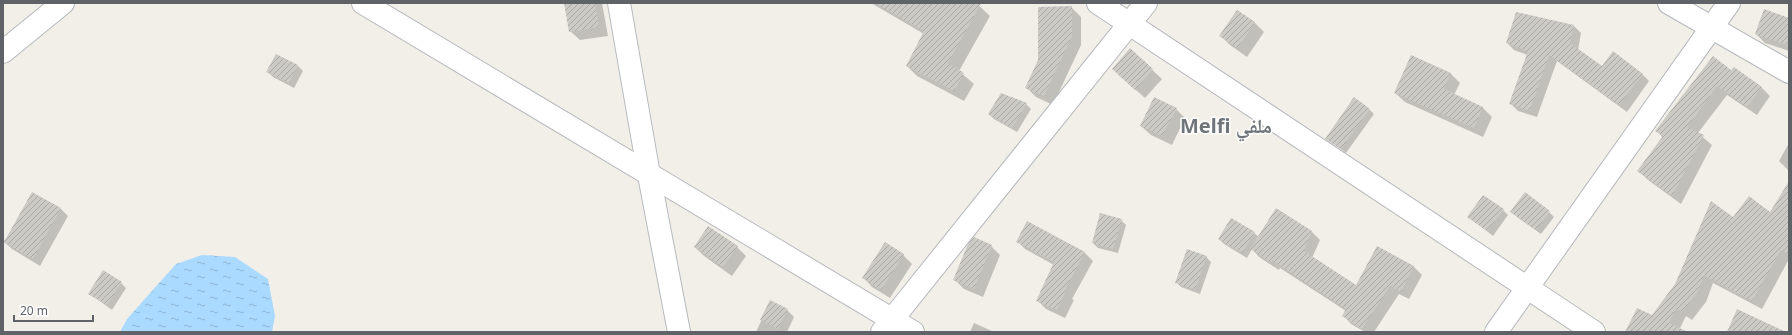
<svg xmlns="http://www.w3.org/2000/svg" width="1792" height="335" viewBox="0 0 1792 335" font-family="'Noto Sans','Noto Naskh Arabic',sans-serif">
  <defs>
    <pattern id="water-ripples" width="26" height="14" patternUnits="userSpaceOnUse"><rect width="26" height="14" fill="#aadaff"/><path d="M2 4q2-2 4 0t4 0M15 11q2-2 4 0t4 0" fill="none" stroke="#8eb4d2"/></pattern>
    <pattern id="building-hatch" width="6" height="6" patternUnits="userSpaceOnUse"><rect width="6" height="6" fill="#cccac5"/><path d="M-1 1l2-2M0 6l6-6M5 7l2-2" fill="none" stroke="#a9a8a4"/></pattern>
  </defs>
  <rect width="100%" height="100%" fill="#f1efe8"/>
  <path fill="url(#water-ripples)" d="M 202,255 L 235,257 L 268,279 L 275,316 L 272,332 L 120,332 L 127,319 L 176,264 Z"/>
  <path fill="#0003" d="M 565,3 L 602,3 L 608,36 L 580,40 L 570,31 Z
    M 871,3 L 976,3 L 990,16 L 959,71 L 974,84 L 964,101 L 917,76 L 907,66 L 924,34 Z
    M 1071,7 L 1081,17 L 1081,45 L 1053,105 L 1036,97 L 1026,87 Z
    M 1238,11 L 1255,23 L 1264,32 L 1247,57 L 1230,45 L 1221,36 Z
    M 1789,19 L 1789,51 L 1765,43 L 1756,34 Z
    M 1574,26 L 1581,33 L 1578,50 L 1602,68 L 1642,74 L 1649,81 L 1627,112 L 1557,61 L 1537,117 L 1518,111 L 1510,103 L 1527,55 L 1514,50 L 1507,43 Z
    M 1134,53 L 1162,79 L 1145,98 L 1118,74 Z
    M 276,55 L 298,66 L 303,71 L 294,88 L 273,77 L 268,72 Z
    M 1732,71 L 1761,87 L 1770,96 L 1757,115 L 1727,95 L 1698,133 L 1712,145 L 1681,204 L 1648,180 L 1639,171 L 1663,138 L 1657,131 Z
    M 1450,73 L 1460,83 L 1454,95 L 1483,108 L 1492,117 L 1483,137 L 1405,102 L 1395,93 Z
    M 1026,104 L 1031,109 L 1017,132 L 994,119 L 989,114 Z
    M 1176,109 L 1185,118 L 1172,145 L 1151,135 L 1141,126 Z
    M 1369,109 L 1374,114 L 1346,153 L 1326,138 Z
    M 1789,143 L 1789,171 L 1779,161 Z
    M 33,193 L 61,209 L 68,216 L 40,266 L 12,249 L 3,241 L 3,239 L 5,241 Z
    M 1789,204 L 1789,259 L 1762,309 L 1713,283 L 1706,302 L 1692,320 L 1686,316 L 1678,332 L 1627,332 L 1652,316 L 1733,218 L 1770,213 Z
    M 1503,210 L 1508,215 L 1493,236 L 1474,221 Z
    M 1549,212 L 1554,217 L 1541,234 L 1517,217 Z
    M 1121,220 L 1126,225 L 1118,253 L 1098,248 L 1093,243 Z
    M 1027,222 L 1085,253 L 1093,261 L 1072,299 L 1074,300 L 1065,318 L 1046,309 L 1038,301 L 1054,265 L 1025,249 L 1017,241 Z
    M 1312,232 L 1320,240 L 1312,258 L 1357,286 L 1378,247 L 1414,267 L 1422,275 L 1409,299 L 1399,294 L 1374,332 L 1365,332 L 1351,324 L 1343,315 L 1346,311 L 1280,268 L 1279,270 L 1259,257 L 1252,249 L 1247,258 L 1224,244 L 1219,239 L 1254,233 L 1259,237 Z
    M 991,246 L 1000,255 L 983,297 L 964,289 L 955,280 Z
    M 695,247 L 737,247 L 746,256 L 732,276 L 704,256 Z
    M 903,255 L 912,264 L 890,298 L 872,287 L 863,277 Z
    M 1206,257 L 1211,262 L 1200,294 L 1181,287 L 1176,282 Z
    M 121,283 L 126,288 L 112,310 L 90,294 Z
    M 770,302 L 787,310 L 794,317 L 787,332 L 756,332 Z
    M 974,323 L 994,332 L 970,332 Z"/>
  <path fill="url(#building-hatch)" d="M 564,3 L 595,3 L 599,27 L 569,32 Z
    M 875,3 L 981,3 L 948,63 L 964,73 L 954,91 L 906,66 L 924,31 Z
    M 1072,6 L 1072,36 L 1044,96 L 1025,88 L 1038,60 L 1038,7 Z
    M 1764,9 L 1789,18 L 1789,46 L 1755,34 Z
    M 1237,10 L 1255,22 L 1238,48 L 1219,36 Z
    M 1516,12 L 1574,25 L 1570,43 L 1602,66 L 1613,51 L 1643,74 L 1619,105 L 1549,55 L 1530,111 L 1509,104 L 1528,51 L 1506,43 Z
    M 1130,48 L 1153,69 L 1135,90 L 1112,69 Z
    M 276,54 L 298,65 L 289,83 L 266,72 Z
    M 1411,55 L 1451,73 L 1444,89 L 1483,107 L 1474,128 L 1394,93 Z
    M 1713,56 L 1731,70 L 1734,67 L 1762,87 L 1747,107 L 1717,86 L 1687,127 L 1704,135 L 1672,196 L 1637,171 L 1663,136 L 1655,131 Z
    M 1001,93 L 1027,103 L 1012,128 L 988,114 Z
    M 1154,97 L 1177,108 L 1162,136 L 1140,126 Z
    M 1354,97 L 1370,109 L 1341,149 L 1325,139 Z
    M 1789,181 L 1789,255 L 1781,250 L 1752,301 L 1704,275 L 1697,293 L 1682,312 L 1676,308 L 1669,323 L 1688,332 L 1625,332 L 1637,308 L 1652,315 L 1675,284 L 1711,201 L 1733,217 L 1749,196 L 1770,212 Z
    M 32,192 L 61,208 L 33,259 L 4,242 Z
    M 1525,192 L 1550,211 L 1536,230 L 1510,212 Z
    M 1483,195 L 1504,209 L 1487,231 L 1467,217 Z
    M 1276,208 L 1312,231 L 1304,251 L 1356,285 L 1377,246 L 1414,266 L 1401,292 L 1390,286 L 1362,329 L 1342,316 L 1346,309 L 1272,260 L 1271,262 L 1250,249 Z
    M 1100,213 L 1122,219 L 1113,249 L 1092,243 Z
    M 1231,218 L 1255,232 L 1242,253 L 1218,239 Z
    M 1027,221 L 1085,252 L 1065,290 L 1066,291 L 1057,310 L 1036,301 L 1054,262 L 1016,242 Z
    M 708,226 L 738,246 L 723,267 L 694,247 Z
    M 974,237 L 992,245 L 974,289 L 953,280 L 968,244 Z
    M 885,242 L 904,254 L 881,290 L 862,278 Z
    M 1187,249 L 1207,256 L 1195,290 L 1175,283 Z
    M 103,270 L 122,282 L 107,305 L 88,294 Z
    M 770,300 L 788,309 L 778,329 L 760,320 Z
    M 1737,309 L 1786,332 L 1727,332 Z"/>
  <g fill="none" stroke-linecap="round" stroke-linejoin="round">
    <defs>
      <path id="street" d="M 363,3 L 913,332
        M 1098,3 L 1594,332
        M 1669,3 L 1789,72
        M 3,52 L 63,3
        M 882,332 L 1146,3
        M 1496,332 L 1729,3"/>
      <path id="secondary" d="M 619,3 L 649,175 L 679,332"/>
    </defs>
    <use href="#street" stroke="#b5b8bc" stroke-width="24"/>
    <use href="#secondary" stroke="#b6babf" stroke-width="24"/>
    <use href="#street" stroke="#fff" stroke-width="22"/>
    <use href="#secondary" stroke="#fff" stroke-width="22"/>
  </g>
  <g text-anchor="middle" stroke-width="3" stroke-linejoin="round" paint-order="stroke">
    <g font-size="20" font-weight="bold" fill="#70757a" stroke="#fff">
      <text x="1226" y="133">Melfi ملفي</text>
    </g>
  </g>
  <rect width="1792" height="335" fill="none" stroke="#5f6368" stroke-width="8"/>
  <path d="M14 315v6h79v-6" fill="none" stroke="#5f6368" stroke-width="2"/>
  <text x="20" y="315" font-size="12" fill="#5f6368" stroke="#ffffff" stroke-width="3" paint-order="stroke">20 m</text>
</svg>
